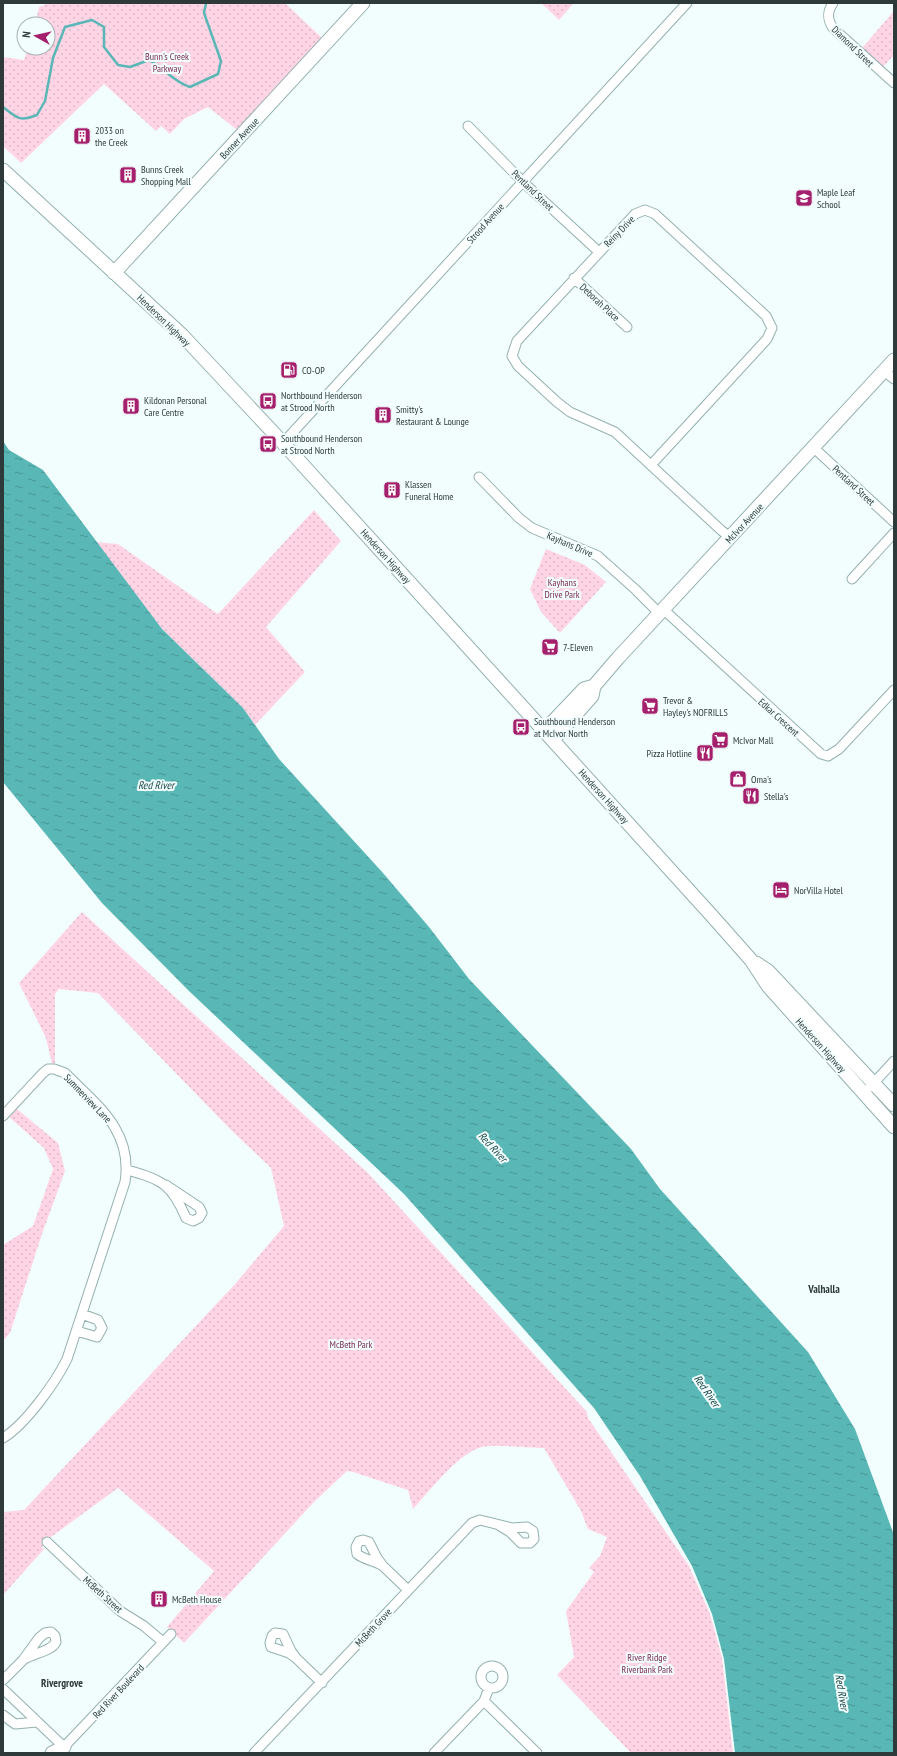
<svg xmlns="http://www.w3.org/2000/svg" width="897" height="1756" viewBox="0 0 897 1756" font-family="'PT Sans Narrow',sans-serif">
  <defs>
    <pattern id="grass-dots" width="8" height="8" patternUnits="userSpaceOnUse"><rect width="8" height="8" fill="#ffd5e6"/><path d="M2 2h.1M6 6h.1" fill="none" stroke="#dbb8c6" stroke-width="1.8" stroke-linecap="round"/></pattern>
    <pattern id="water-ripples" width="26" height="14" patternUnits="userSpaceOnUse"><rect width="26" height="14" fill="#59b7b6"/><path d="M2 4q2-2 4 0t4 0M15 11q2-2 4 0t4 0" fill="none" stroke="#4a9695"/></pattern>
  </defs>
  <rect width="100%" height="100%" fill="#f2fefd"/>
  <path fill="url(#grass-dots)" d="M 49,3 L 285,3 L 322,38 L 237,130 L 208,107 L 184,119 L 170,134 L 161,126 L 156,131 L 104,84 L 21,163 L 3,146 L 3,57 L 24,60 L 28,48 L 48,48 L 48,24 L 35,24 L 39,7 Z
    M 541,3 L 574,3 L 559,20 Z
    M 894,11 L 894,55 L 883,67 L 862,48 Z
    M 314,510 L 341,541 L 266,627 L 305,672 L 255,725 L 243,708 L 162,629 L 95,542 L 118,544 L 218,614 Z
    M 546,549 L 585,565 L 606,582 L 560,633 L 541,612 L 530,589 Z
    M 82,912 L 368,1173 L 587,1412 L 588,1418 L 689,1566 L 710,1614 L 722,1658 L 733,1753 L 631,1753 L 557,1675 L 574,1657 L 566,1611 L 594,1572 L 589,1568 L 600,1556 L 607,1537 L 588,1529 L 581,1511 L 544,1448 C 530,1448 494,1444 482,1447 C 458,1453 430,1491 413,1509 L 408,1490 L 353,1472 L 347,1471 L 314,1502 L 184,1643 L 167,1627 L 214,1571 L 118,1488 L 51,1537 L 41,1548 L 45,1548 L 3,1595 L 3,1512 L 24,1510 L 235,1284 L 284,1226 L 271,1168 L 231,1130 L 98,993 L 59,989 L 55,994 L 55,1063 L 52,1064 L 46,1038 L 19,983 Z
    M 17,1109 L 58,1143 L 65,1171 L 42,1234 L 10,1333 L 3,1341 L 3,1245 L 33,1226 L 53,1169 L 44,1148 L 9,1117 Z"/>
  <path fill="url(#water-ripples)" d="M 3,441 L 9,450 L 43,470 L 162,629 L 243,708 L 279,759 L 383,873 L 429,927 L 469,979 L 631,1149 L 660,1189 L 808,1352 L 855,1429 L 894,1535 L 894,1753 L 735,1753 L 724,1659 L 712,1614 L 692,1566 L 640,1476 L 594,1408 L 404,1194 L 189,991 L 102,903 L 3,782 Z"/>
  <g fill="none" stroke-linecap="round" stroke-linejoin="round">
    <path stroke="#59b7b6" stroke-width="2.5" d="M 3,107 C 17,118 19,122 37,115 L 45,101 L 53,58 L 65,27 L 92,20 L 104,27 L 104,47 L 118,65 L 130,67 L 149,60 C 164,68 174,82 190,87 L 218,74 L 221,61 L 204,13 L 206,3"/>
    <defs>
      <path id="street" d="M 833,3 C 827,12 827,19 833,28 L 894,83
        M 468,126 L 523,182 L 599,252
        M 574,278 L 627,327
        M 884,371 L 894,379
        M 283,443 L 687,3
        M 814,448 L 894,522
        M 651,465 L 767,339 L 772,328 L 766,316 L 655,214 L 645,210 L 635,214 L 517,341 L 512,356 L 518,366 L 557,402 L 570,412 L 615,432 L 722,531 L 730,537
        M 479,477 L 519,518 L 532,528 L 598,556 L 636,590 L 659,613
        M 852,579 L 894,533
        M 663,609 L 821,754 L 828,756 L 839,749 L 894,690
        M 870,1087 L 894,1061
        M 3,1116 L 43,1073 L 48,1069 L 54,1069 L 65,1073 C 98,1106 133,1131 125,1182 L 67,1359 C 56,1382 25,1425 3,1438
        M 127,1170 C 162,1179 172,1185 186,1218 L 193,1221 L 199,1218 L 202,1213 L 199,1207 L 166,1185
        M 77,1331 L 97,1337 L 102,1328 L 98,1320 L 82,1314
        M 47,1542 L 120,1611 L 144,1626 L 163,1642
        M 383,1566 C 375,1561 365,1560 357,1554 L 356,1547 L 359,1541 L 363,1540 L 369,1542 L 377,1558 L 383,1566 L 408,1590
        M 296,1658 L 291,1651 L 283,1634 L 275,1633 L 272,1636 L 270,1643 L 271,1647 L 289,1653 L 296,1658 L 322,1683
        M481 1677a11 11 0 1 1 22 0a11 11 0 1 1-22 0Z
        M 3,1680 L 23,1660 L 39,1638 L 45,1633 L 51,1632 L 55,1636 L 56,1642 C 51,1652 33,1653 23,1660
        M 3,1689 L 64,1747 L 171,1634
        M 484,1701 L 537,1753
        M 3,1715 L 15,1724 L 37,1722
        M 254,1753 L 472,1523 L 480,1520 L 512,1528 L 527,1527 L 533,1531 L 534,1539 L 530,1543 L 521,1543 L 510,1532 L 500,1526
        M 434,1753 L 484,1701 L 489,1688"/>
      <path id="secondary" d="M 3,170 L 182,335 L 283,443 L 713,917 L 751,960 L 768,986 L 894,1127
        M 114,273 L 363,3
        M 544,731 L 584,689 L 594,686
        M 553,740 L 592,696 L 594,686 L 618,658 L 894,360
        M 756,963 L 768,971 L 894,1105
        M 52,1753 L 64,1747"/>
    </defs>
    <use href="#street" stroke="#93b0af" stroke-width="11"/>
    <use href="#secondary" stroke="#93b0af" stroke-width="15"/>
    <use href="#street" stroke="#fff" stroke-width="9"/>
    <use href="#secondary" stroke="#fff" stroke-width="13"/>
  </g>
  <defs>
    <symbol id="building-square" viewBox="-11 -11 22 22"><rect x="-9" y="-9" width="18" height="18" rx="4" fill="#a5206c" stroke="#f2fefd"/><path d="M-4-6H4V6H1V3H-1V6H-4ZM-2.5-4.3h1.7v1.8h-1.7ZM.8-4.3h1.7v1.8H.8ZM-2.5-1h1.7V.8h-1.7ZM.8-1h1.7V.8H.8Z" fill="#fff"/></symbol>
    <symbol id="school-square" viewBox="-11 -11 22 22"><rect x="-9" y="-9" width="18" height="18" rx="4" fill="#a5206c" stroke="#f2fefd"/><path d="M0-5L7-2L0 1L-7-2ZM-4 1L0 2.5L4 1V4Q0 6-4 4Z" fill="#fff"/></symbol>
    <symbol id="fuel-square" viewBox="-11 -11 22 22"><rect x="-9" y="-9" width="18" height="18" rx="4" fill="#a5206c" stroke="#f2fefd"/><path d="M-5.5-6h7V0h2V4h1.3V-2.5L3-4.5l.8-.8L6-3V5H2.5V1h-1V6h-7ZM-4.2-4.7v3.2H.2V-4.7Z" fill="#fff"/></symbol>
    <symbol id="bus-square" viewBox="-11 -11 22 22"><rect x="-9" y="-9" width="18" height="18" rx="4" fill="#a5206c" stroke="#f2fefd"/><path d="M-5-6H5V4H4V6H2V4H-2V6H-4V4H-5ZM-3.5-4V0h7V-4ZM-3.5 1.2v1.5H-2V1.2ZM2 1.2v1.5H3.5V1.2Z" fill="#fff"/></symbol>
    <symbol id="supermarket-square" viewBox="-11 -11 22 22"><rect x="-9" y="-9" width="18" height="18" rx="4" fill="#a5206c" stroke="#f2fefd"/><path d="M-6-5.5h2.5l.6 2H6L4.5 2H-2.5L-4.4-4H-6ZM-1.5 3.2a1.3 1.3 0 1 0 .1 0ZM3 3.2a1.3 1.3 0 1 0 .1 0Z" fill="#fff"/></symbol>
    <symbol id="restaurant-square" viewBox="-11 -11 22 22"><rect x="-9" y="-9" width="18" height="18" rx="4" fill="#a5206c" stroke="#f2fefd"/><path d="M-5-6h1v4h1v-4h1v4h1v-4h1v5L-1.5 .5V6h-2V.5L-5-1ZM5-6V6H3V1.5H1.5Q1.5-4 5-6Z" fill="#fff"/></symbol>
    <symbol id="shop-square" viewBox="-11 -11 22 22"><rect x="-9" y="-9" width="18" height="18" rx="4" fill="#a5206c" stroke="#f2fefd"/><path d="M-5-2.5h2.3a2.7 3.5 0 0 1 5.4 0H5L5.5 6h-11ZM-1.5-2.5h3a1.5 2.3 0 0 0-3 0Z" fill="#fff"/></symbol>
    <symbol id="hotel-square" viewBox="-11 -11 22 22"><rect x="-9" y="-9" width="18" height="18" rx="4" fill="#a5206c" stroke="#f2fefd"/><path d="M-6-4.5h1.5V1H6V5H4.5V3h-9V5H-6ZM-4 0a1.8 1.8 0 1 1 3.6 0ZM.5 0V-2.5h3Q6-2.5 6 0Z" fill="#fff"/></symbol>
  </defs>
  <g fill-rule="evenodd">
    <use href="#building-square" x="72" y="126" width="20" height="20"/>
    <use href="#building-square" x="118" y="165" width="20" height="20"/>
    <use href="#school-square" x="794" y="188" width="20" height="20"/>
    <use href="#fuel-square" x="279" y="360" width="20" height="20"/>
    <use href="#bus-square" x="258" y="391" width="20" height="20"/>
    <use href="#building-square" x="121" y="396" width="20" height="20"/>
    <use href="#building-square" x="373" y="405" width="20" height="20"/>
    <use href="#bus-square" x="258" y="434" width="20" height="20"/>
    <use href="#building-square" x="382" y="480" width="20" height="20"/>
    <use href="#supermarket-square" x="540" y="637" width="20" height="20"/>
    <use href="#supermarket-square" x="640" y="696" width="20" height="20"/>
    <use href="#bus-square" x="511" y="717" width="20" height="20"/>
    <use href="#supermarket-square" x="710" y="730" width="20" height="20"/>
    <use href="#restaurant-square" x="695" y="743" width="20" height="20"/>
    <use href="#shop-square" x="728" y="769" width="20" height="20"/>
    <use href="#restaurant-square" x="741" y="786" width="20" height="20"/>
    <use href="#hotel-square" x="771" y="880" width="20" height="20"/>
    <use href="#building-square" x="149" y="1589" width="20" height="20"/>
  </g>
  <g text-anchor="middle" stroke-width="4" stroke-linejoin="round" paint-order="stroke">
    <g font-size="10" fill="#2e3a3a" stroke="#f2fefd">
      <text transform="translate(853 46) rotate(44)" y="4">Diamond Street</text>
      <text transform="translate(239 138) rotate(-47)" y="4">Bonner Avenue</text>
      <text transform="translate(533 190) rotate(44)" y="4">Pentland Street</text>
      <text transform="translate(485 223) rotate(-48)" y="4">Strood Avenue</text>
      <text transform="translate(619 231) rotate(-46)" y="4">Reiny Drive</text>
      <text transform="translate(600 302) rotate(43)" y="4">Deborah Place</text>
      <text transform="translate(164 320) rotate(44)" y="4">Henderson Highway</text>
      <text transform="translate(854 485) rotate(43)" y="4">Pentland Street</text>
      <text transform="translate(744 523) rotate(-47)" y="4">McIvor Avenue</text>
      <text transform="translate(570 544) rotate(23)" y="4">Kayhans Drive</text>
      <text transform="translate(386 556) rotate(48)" y="4">Henderson Highway</text>
      <text transform="translate(779 717) rotate(42)" y="4">Edkar Crescent</text>
      <text transform="translate(604 796) rotate(48)" y="4">Henderson Highway</text>
      <text transform="translate(821 1045) rotate(48)" y="4">Henderson Highway</text>
      <text transform="translate(88 1098) rotate(46)" y="4">Summerview Lane</text>
      <text transform="translate(103 1594) rotate(42)" y="4">McBeth Street</text>
      <text transform="translate(373 1627) rotate(-47)" y="4">McBeth Grove</text>
      <text transform="translate(118 1691) rotate(-47)" y="4">Red River Boulevard</text>
    </g>
    <g font-size="10" fill="#7c2d56" stroke="#f2fefd">
      <text x="167" y="60">Bunn's Creek<tspan x="167" dy="12">Parkway</tspan></text>
      <text x="562" y="586">Kayhans<tspan x="562" dy="12">Drive Park</tspan></text>
      <text x="351" y="1348">McBeth Park</text>
      <text x="647" y="1661">River Ridge<tspan x="647" dy="12">Riverbank Park</tspan></text>
    </g>
    <g font-size="10" fill="#2e3a3a" stroke="#f2fefd" text-anchor="start">
      <text x="95" y="134">2033 on<tspan x="95" dy="12">the Creek</tspan></text>
      <text x="141" y="173">Bunns Creek<tspan x="141" dy="12">Shopping Mall</tspan></text>
      <text x="817" y="196">Maple Leaf<tspan x="817" dy="12">School</tspan></text>
      <text x="302" y="374">CO-OP</text>
      <text x="281" y="399">Northbound Henderson<tspan x="281" dy="12">at Strood North</tspan></text>
      <text x="144" y="404">Kildonan Personal<tspan x="144" dy="12">Care Centre</tspan></text>
      <text x="396" y="413">Smitty's<tspan x="396" dy="12">Restaurant &amp; Lounge</tspan></text>
      <text x="281" y="442">Southbound Henderson<tspan x="281" dy="12">at Strood North</tspan></text>
      <text x="405" y="488">Klassen<tspan x="405" dy="12">Funeral Home</tspan></text>
      <text x="563" y="651">7-Eleven</text>
      <text x="663" y="704">Trevor &amp;<tspan x="663" dy="12">Hayley's NOFRILLS</tspan></text>
      <text x="534" y="725">Southbound Henderson<tspan x="534" dy="12">at McIvor North</tspan></text>
      <text x="733" y="744">McIvor Mall</text>
      <text x="692" y="757" text-anchor="end">Pizza Hotline</text>
      <text x="751" y="783">Oma's</text>
      <text x="764" y="800">Stella's</text>
      <text x="794" y="894">NorVilla Hotel</text>
      <text x="172" y="1603">McBeth House</text>
    </g>
    <g font-size="11" font-style="italic" fill="#194545" stroke="#f2fefd">
      <text x="156" y="789">Red River</text>
      <text transform="translate(493 1147) rotate(47)" y="4">Red River</text>
      <text transform="translate(707 1391) rotate(55)" y="4">Red River</text>
      <text transform="translate(842 1692) rotate(81)" y="4">Red River</text>
    </g>
    <g font-size="11" font-weight="bold" fill="#2e3a3a" stroke="#f2fefd">
      <text x="824" y="1293">Valhalla</text>
      <text x="62" y="1687">Rivergrove</text>
    </g>
  </g>
  <rect width="897" height="1756" fill="none" stroke="#2e3a3a" stroke-width="8"/>
  <g transform="translate(36 36) rotate(278)"><circle r="19" fill="#f2fefd" stroke="#a4b0af"/>
  <path d="M0-3L7 15L0 10L-7 15Z" fill="#a5206c"/>
  <text y="-6" font-size="11" font-weight="bold" text-anchor="middle" fill="#2e3a3a">N</text>
  </g>
</svg>
